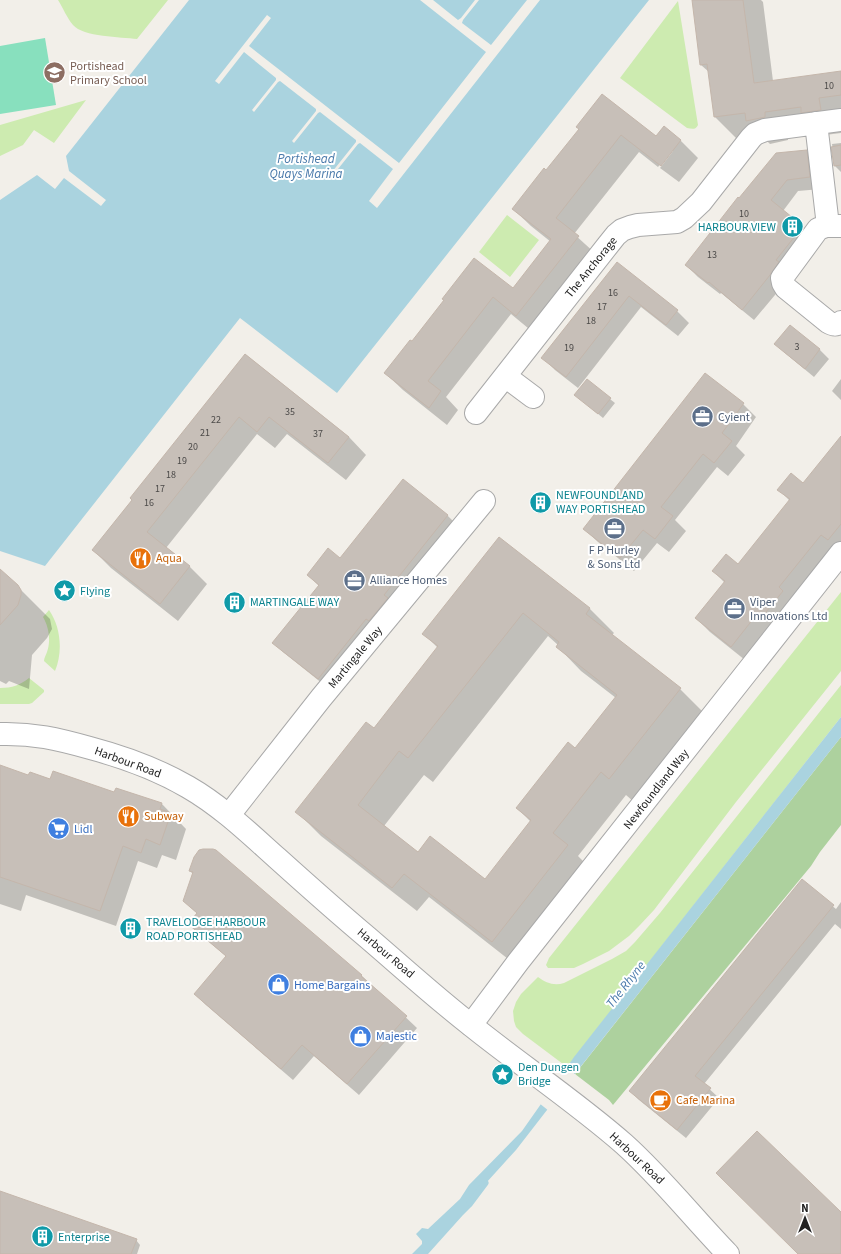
<svg xmlns="http://www.w3.org/2000/svg" width="841" height="1254" viewBox="0 0 841 1254" font-family="'Source Sans 3',sans-serif">
  <rect width="100%" height="100%" fill="#f2efe9"/>
  <path fill="#cdebb0" d="M 58,0 L 168,0 L 137,39 C 121,37 83,37 73,25 C 67,18 63,8 58,0 Z
    M 678,1 L 698,125 C 696,130 692,129 687,128 L 620,78 Z
    M 86,100 L 54,143 L 34,130 L 23,145 L 0,156 L 0,125 Z
    M 507,215 L 539,240 L 510,277 L 479,252 Z
    M 841,592 L 841,671 L 736,802 L 654,910 L 640,925 L 629,936 L 609,951 L 583,964 L 574,968 L 548,968 L 546,965 L 549,958 Z
    M 49,610 C 61,627 63,652 55,671 L 44,661 C 44,658 46,655 47,652 C 51,641 49,627 43,617 Z
    M 29,678 L 44,690 L 44,692 L 32,703 L 29,704 L 0,704 L 0,688 C 12,688 20,685 29,678 Z
    M 841,685 L 841,717 L 567,1067 L 523,1034 L 516,1027 L 514,1021 L 513,1011 L 516,1002 L 521,994 L 538,977 C 546,983 554,986 564,983 L 612,959 L 626,951 L 635,942 L 660,913 Z"/>
  <path fill="#add19e" d="M 841,737 L 841,825 L 820,852 L 811,866 L 613,1105 L 609,1100 L 575,1074 Z"/>
  <path fill="#88e0be" d="M 45,38 L 56,105 L 0,114 L 0,46 Z"/>
  <path fill="#aad3df" d="M 189,0 L 649,0 L 337,393 L 240,318 L 45,566 L 0,551 L 0,200 L 37,175 L 55,189 L 64,178 L 101,206 L 106,200 L 69,171 L 66,156 Z
    M 841,717 L 841,737 L 578,1070 L 516,1150 L 477,1193 L 472,1206 L 463,1215 L 428,1254 L 412,1254 L 422,1244 L 422,1241 L 416,1234 L 422,1228 L 428,1229 L 460,1199 L 469,1185 L 522,1131 L 574,1057 Z"/>
  <path fill="#f2efe9" d="M 420,0 L 433,0 L 458,20 L 461,18 L 475,0 L 479,0 L 463,20 L 462,23 L 491,45 L 527,0 L 540,0 L 377,208 L 369,201 L 393,169 L 360,143 L 358,144 L 334,174 L 332,172 L 356,142 L 356,140 L 320,112 L 318,113 L 294,143 L 292,141 L 316,111 L 316,109 L 280,81 L 278,82 L 254,112 L 252,110 L 276,80 L 276,78 L 244,52 L 219,84 L 215,81 L 267,15 L 271,18 L 249,46 L 399,163 L 486,52 Z
    M 565,1066 L 576,1075 L 549,1111 L 539,1103 Z"/>
  <path fill="#0003" fill-rule="evenodd" d="M 693,0 L 761,0 L 763,2 L 773,81 L 841,72 L 841,133 L 825,135 L 788,135 L 788,140 L 770,144 L 763,137 L 738,140 L 715,117 L 709,72 L 701,65 Z
    M 580,129 L 680,140 L 698,158 L 679,182 L 660,168 L 673,151 L 671,151 L 658,167 L 639,152 L 574,234 L 596,254 L 534,333 L 511,314 L 446,397 L 458,410 L 447,425 L 403,390 L 385,373 L 412,343 L 445,300 L 513,290 L 551,242 L 531,226 L 513,209 L 546,171 Z
    M 841,143 L 841,172 L 835,166 L 832,144 Z
    M 806,151 L 818,162 L 821,189 L 798,191 L 783,211 L 803,227 L 814,239 L 780,289 L 754,320 L 721,293 L 720,294 L 698,277 L 686,265 Z
    M 618,264 L 677,311 L 689,323 L 678,336 L 641,307 L 578,388 L 555,370 L 543,358 Z
    M 790,326 L 820,350 L 829,359 L 814,377 L 785,353 L 776,344 Z
    M 246,355 L 349,437 L 366,455 L 346,480 L 287,434 L 275,448 L 257,434 L 166,548 L 190,567 L 207,584 L 178,621 L 111,568 L 93,550 Z
    M 841,379 L 841,400 L 832,391 Z
    M 587,381 L 615,403 L 603,418 L 580,399 Z
    M 743,404 L 756,417 L 736,446 L 745,455 L 728,476 L 717,467 L 675,520 L 686,531 L 669,552 L 657,543 L 634,571 L 598,542 L 584,529 Z
    M 841,455 L 841,552 L 745,660 L 710,632 L 696,618 L 725,583 L 713,571 L 739,565 L 790,501 L 779,490 L 804,485 Z
    M 447,515 L 456,524 L 328,688 L 283,652 L 274,643 L 319,586 L 308,575 L 340,559 Z
    M 499,538 L 590,609 L 614,633 L 612,635 L 680,689 L 704,713 L 634,802 L 626,795 L 578,856 L 592,870 L 517,966 L 429,897 L 417,911 L 321,836 L 297,812 L 374,729 L 438,648 L 424,634 ZM 548,636 L 558,645 L 557,646 L 581,671 L 616,698 L 575,749 L 517,808 L 531,822 L 485,881 L 418,853 L 384,826 L 424,775 L 433,782 Z
    M 0,575 L 19,588 L 50,619 L 52,629 L 47,638 L 32,655 L 29,689 L 9,681 L 6,684 L 0,681 Z
    M 0,766 L 29,777 L 115,793 L 162,804 L 186,829 L 176,860 L 162,855 L 157,868 L 138,861 L 116,926 L 26,895 L 21,911 L 0,904 Z
    M 216,851 L 362,976 L 417,1028 L 359,1095 L 314,1056 L 293,1080 L 206,1005 L 195,994 L 227,957 L 201,935 L 198,914 L 184,901 L 193,874 L 190,871 Z
    M 802,881 L 836,909 L 841,902 L 841,929 L 835,924 L 704,1084 L 719,1098 L 686,1138 L 639,1100 L 630,1091 Z
    M 0,1192 L 136,1240 L 140,1245 L 137,1254 L 0,1254 Z"/>
  <g fill="none" stroke-linecap="round" stroke-linejoin="round">
    <path stroke="#aad3df" stroke-width="7" d="M 470,1203 L 485,1183"/>
  </g>
  <path fill="#c7bfb8" stroke="#c4b6ab" fill-rule="evenodd" d="M 692,0 L 743,0 L 754,83 L 841,71 L 841,95 L 819,98 L 821,110 L 801,113 L 801,107 L 765,112 L 765,117 L 746,121 L 745,113 L 714,117 L 707,64 L 700,65 Z
    M 602,94 L 656,136 L 664,126 L 681,140 L 661,166 L 621,135 L 556,218 L 579,236 L 516,316 L 493,297 L 428,381 L 441,391 L 429,408 L 384,373 L 410,340 L 412,341 L 444,300 L 442,299 L 474,258 L 513,288 L 551,239 L 512,209 L 544,168 L 546,170 L 579,129 L 576,127 Z
    M 841,145 L 841,165 L 834,166 L 831,147 Z
    M 807,150 L 810,177 L 787,180 L 771,200 L 803,226 L 776,260 L 779,262 L 770,275 L 742,310 L 709,282 L 708,283 L 685,265 L 738,197 L 739,198 L 776,153 Z
    M 617,262 L 678,310 L 666,325 L 629,296 L 566,377 L 541,358 Z
    M 790,325 L 820,349 L 805,369 L 774,344 Z
    M 245,354 L 349,437 L 328,463 L 269,417 L 257,432 L 239,417 L 147,532 L 190,566 L 160,604 L 92,550 L 132,500 L 130,498 Z
    M 705,373 L 744,403 L 722,433 L 732,441 L 714,463 L 703,454 L 661,507 L 673,516 L 655,539 L 643,530 L 620,558 L 583,529 Z
    M 587,379 L 611,398 L 598,414 L 574,395 Z
    M 841,436 L 841,524 L 828,540 L 821,535 L 779,587 L 783,591 L 762,617 L 757,614 L 731,647 L 695,618 L 725,581 L 712,571 L 726,554 L 738,564 L 790,499 L 777,490 L 791,473 L 803,483 Z
    M 403,479 L 448,515 L 384,595 L 388,598 L 369,621 L 366,619 L 318,679 L 272,643 L 319,585 L 307,575 L 328,548 L 340,558 Z
    M 499,537 L 590,608 L 586,614 L 681,688 L 609,779 L 601,772 L 553,833 L 568,845 L 492,942 L 404,874 L 392,888 L 295,812 L 366,722 L 374,728 L 438,646 L 422,634 ZM 523,613 L 559,642 L 556,647 L 617,695 L 575,748 L 568,742 L 516,808 L 531,820 L 485,879 L 430,836 L 418,852 L 358,805 L 399,751 L 408,758 Z
    M 0,569 L 18,585 L 21,590 L 21,595 L 18,605 L 0,625 Z
    M 0,765 L 28,775 L 30,772 L 50,779 L 53,771 L 114,792 L 116,788 L 162,803 L 160,809 L 171,813 L 160,845 L 146,839 L 141,853 L 123,846 L 100,911 L 0,877 Z
    M 203,849 L 213,849 L 216,850 L 362,975 L 361,976 L 407,1016 L 347,1084 L 302,1045 L 281,1069 L 194,994 L 226,956 L 188,924 L 197,913 L 183,901 L 193,872 L 189,871 L 194,857 L 199,850 Z
    M 802,879 L 834,905 L 695,1076 L 711,1088 L 677,1130 L 629,1091 Z
    M 757,1131 L 841,1212 L 841,1254 L 798,1254 L 716,1173 Z
    M 0,1191 L 137,1239 L 131,1254 L 0,1254 Z"/>
  <g fill="none" stroke-linecap="round" stroke-linejoin="round">
    <defs>
      <path id="minor" d="M 816,123 L 828,226
        M 841,226 L 826,226 L 818,229 L 782,278 L 783,283 L 786,288 L 828,322 C 833,325 836,326 841,322
        M 505,376 L 533,397
        M 476,413 L 608,245 L 616,235 L 622,230 L 630,227 L 638,225 L 677,222 L 684,218 L 701,202 L 751,138 L 755,134 L 765,130 L 841,120
        M 229,815 L 321,698 L 484,501
        M 471,1025 L 518,962 L 841,553"/>
      <path id="tertiary" d="M 0,734 C 33,733 58,739 90,748 C 124,757 157,769 188,787 C 221,806 249,833 277,858 C 307,885 336,911 367,937 C 402,967 436,998 472,1026 C 522,1066 576,1102 624,1144 C 662,1178 693,1218 728,1254"/>
    </defs>
    <use href="#minor" stroke="#a9a9a9" stroke-width="24"/>
    <use href="#tertiary" stroke="#a9a9a9" stroke-width="24"/>
    <use href="#minor" stroke="#fff" stroke-width="22"/>
    <use href="#tertiary" stroke="#fff" stroke-width="22"/>
  </g>
  <defs>
    <symbol id="school-disc" viewBox="-11 -11 22 22"><circle r="9.5" fill="#8d6e63" stroke="#fff"/><path d="M0-5L7-2L0 1L-7-2ZM-4 1L0 2.5L4 1V4Q0 6-4 4Z" fill="#fff"/></symbol>
    <symbol id="building-disc" viewBox="-11 -11 22 22"><circle r="9.5" fill="#0f9aa8" stroke="#fff"/><path d="M-4-6H4V6H1V3H-1V6H-4ZM-2.5-4.3h1.7v1.8h-1.7ZM.8-4.3h1.7v1.8H.8ZM-2.5-1h1.7V.8h-1.7ZM.8-1h1.7V.8H.8Z" fill="#fff"/></symbol>
    <symbol id="office-disc" viewBox="-11 -11 22 22"><circle r="9.5" fill="#5c6f8a" stroke="#fff"/><path d="M-6-3h4V-5.5h4V-3h4V5H-6ZM-1-4.5V-3h2v-1.5ZM-6 0V1H6V0Z" fill="#fff"/></symbol>
    <symbol id="restaurant-disc" viewBox="-11 -11 22 22"><circle r="9.5" fill="#e8710a" stroke="#fff"/><path d="M-5-6h1v4h1v-4h1v4h1v-4h1v5L-1.5 .5V6h-2V.5L-5-1ZM5-6V6H3V1.5H1.5Q1.5-4 5-6Z" fill="#fff"/></symbol>
    <symbol id="sight-disc" viewBox="-11 -11 22 22"><circle r="9.5" fill="#0f9aa8" stroke="#fff"/><path d="M0-6L1.8-2.2L6-1.7L2.9 1.2L3.7 5.4L0 3.3L-3.7 5.4L-2.9 1.2L-6-1.7L-1.8-2.2Z" fill="#fff"/></symbol>
    <symbol id="supermarket-disc" viewBox="-11 -11 22 22"><circle r="9.5" fill="#3f7fe0" stroke="#fff"/><path d="M-6-5.5h2.5l.6 2H6L4.5 2H-2.5L-4.4-4H-6ZM-1.5 3.2a1.3 1.3 0 1 0 .1 0ZM3 3.2a1.3 1.3 0 1 0 .1 0Z" fill="#fff"/></symbol>
    <symbol id="shop-disc" viewBox="-11 -11 22 22"><circle r="9.5" fill="#3f7fe0" stroke="#fff"/><path d="M-5-2.5h2.3a2.7 3.5 0 0 1 5.4 0H5L5.5 6h-11ZM-1.5-2.5h3a1.5 2.3 0 0 0-3 0Z" fill="#fff"/></symbol>
    <symbol id="cafe-disc" viewBox="-11 -11 22 22"><circle r="9.5" fill="#e8710a" stroke="#fff"/><path d="M-5.5-4.5H6V0H3Q3 3.5 0 3.5H-2.5Q-5.5 3.5-5.5 0ZM3-3.2v2h1.7v-2ZM-6 4.5H4V6H-6Z" fill="#fff"/></symbol>
  </defs>
  <g fill-rule="evenodd">
    <use href="#school-disc" x="42" y="60" width="25" height="25"/>
    <use href="#building-disc" x="780" y="214" width="25" height="25"/>
    <use href="#office-disc" x="690" y="404" width="25" height="25"/>
    <use href="#building-disc" x="528" y="490" width="25" height="25"/>
    <use href="#office-disc" x="602" y="516" width="25" height="25"/>
    <use href="#restaurant-disc" x="128" y="546" width="25" height="25"/>
    <use href="#office-disc" x="342" y="568" width="25" height="25"/>
    <use href="#sight-disc" x="52" y="578" width="25" height="25"/>
    <use href="#building-disc" x="222" y="590" width="25" height="25"/>
    <use href="#office-disc" x="722" y="596" width="25" height="25"/>
    <use href="#restaurant-disc" x="116" y="804" width="25" height="25"/>
    <use href="#supermarket-disc" x="46" y="816" width="25" height="25"/>
    <use href="#building-disc" x="118" y="916" width="25" height="25"/>
    <use href="#shop-disc" x="266" y="972" width="25" height="25"/>
    <use href="#shop-disc" x="348" y="1024" width="25" height="25"/>
    <use href="#sight-disc" x="490" y="1062" width="25" height="25"/>
    <use href="#cafe-disc" x="648" y="1088" width="25" height="25"/>
    <use href="#building-disc" x="30" y="1224" width="25" height="25"/>
  </g>
  <g text-anchor="middle" stroke-width="4" stroke-linejoin="round" paint-order="stroke">
    <g font-size="10" fill="#4b4948">
      <text x="829" y="89">10</text>
      <text x="744" y="217">10</text>
      <text x="712" y="258">13</text>
      <text x="613" y="296">16</text>
      <text x="602" y="310">17</text>
      <text x="591" y="324">18</text>
      <text x="797" y="350">3</text>
      <text x="569" y="351">19</text>
      <text x="290" y="415">35</text>
      <text x="216" y="423">22</text>
      <text x="205" y="436">21</text>
      <text x="318" y="437">37</text>
      <text x="193" y="450">20</text>
      <text x="182" y="464">19</text>
      <text x="171" y="478">18</text>
      <text x="160" y="492">17</text>
      <text x="149" y="506">16</text>
    </g>
    <g font-size="12" fill="#785e54" stroke="#fff" text-anchor="start">
      <text x="70" y="70">Portishead<tspan x="70" dy="14">Primary School</tspan></text>
    </g>
    <g font-size="12" fill="#0d838f" stroke="#fff" text-anchor="start">
      <text x="776" y="231" text-anchor="end">HARBOUR VIEW</text>
      <text x="556" y="499">NEWFOUNDLAND<tspan x="556" dy="14">WAY PORTISHEAD</tspan></text>
      <text x="80" y="595">Flying</text>
      <text x="250" y="606">MARTINGALE WAY</text>
      <text x="146" y="926">TRAVELODGE HARBOUR<tspan x="146" dy="14">ROAD PORTISHEAD</tspan></text>
      <text x="518" y="1071">Den Dungen<tspan x="518" dy="14">Bridge</tspan></text>
      <text x="58" y="1241">Enterprise</text>
    </g>
    <g font-size="12" fill="#222" stroke="#fff">
      <text transform="translate(591 267) rotate(-51)" y="4">The Anchorage</text>
      <text transform="translate(355 657) rotate(-50)" y="4">Martingale Way</text>
      <text transform="translate(128 762) rotate(20)" y="4">Harbour Road</text>
      <text transform="translate(656 789) rotate(-52)" y="4">Newfoundland Way</text>
      <text transform="translate(386 953) rotate(40)" y="4">Harbour Road</text>
      <text transform="translate(637 1158) rotate(43)" y="4">Harbour Road</text>
    </g>
    <g font-size="12" fill="#4e5e75" stroke="#fff" text-anchor="start">
      <text x="718" y="421">Cyient</text>
      <text x="614" y="554" text-anchor="middle">F P Hurley<tspan x="614" dy="14">&amp; Sons Ltd</tspan></text>
      <text x="370" y="584">Alliance Homes</text>
      <text x="750" y="606">Viper<tspan x="750" dy="14">Innovations Ltd</tspan></text>
    </g>
    <g font-size="12" fill="#c56008" stroke="#fff" text-anchor="start">
      <text x="156" y="562">Aqua</text>
      <text x="144" y="820">Subway</text>
      <text x="676" y="1104">Cafe Marina</text>
    </g>
    <g font-size="12" fill="#366cbe" stroke="#fff" text-anchor="start">
      <text x="74" y="833">Lidl</text>
      <text x="294" y="989">Home Bargains</text>
      <text x="376" y="1040">Majestic</text>
    </g>
    <g font-size="13" font-style="italic" fill="#4a7aab" stroke="#fff">
      <text x="306" y="163">Portishead<tspan x="306" dy="15">Quays Marina</tspan></text>
      <text transform="translate(625 984) rotate(-52)" y="5">The Rhyne</text>
    </g>
  </g>
  <g transform="translate(805 1218)" stroke="#ffffff" stroke-width="3" paint-order="stroke">
  <path d="M0-3L7 15L0 10L-7 15Z" fill="#222222"/>
  <text y="-6" font-size="11" font-weight="bold" text-anchor="middle" fill="#222222">N</text>
  </g>
</svg>
